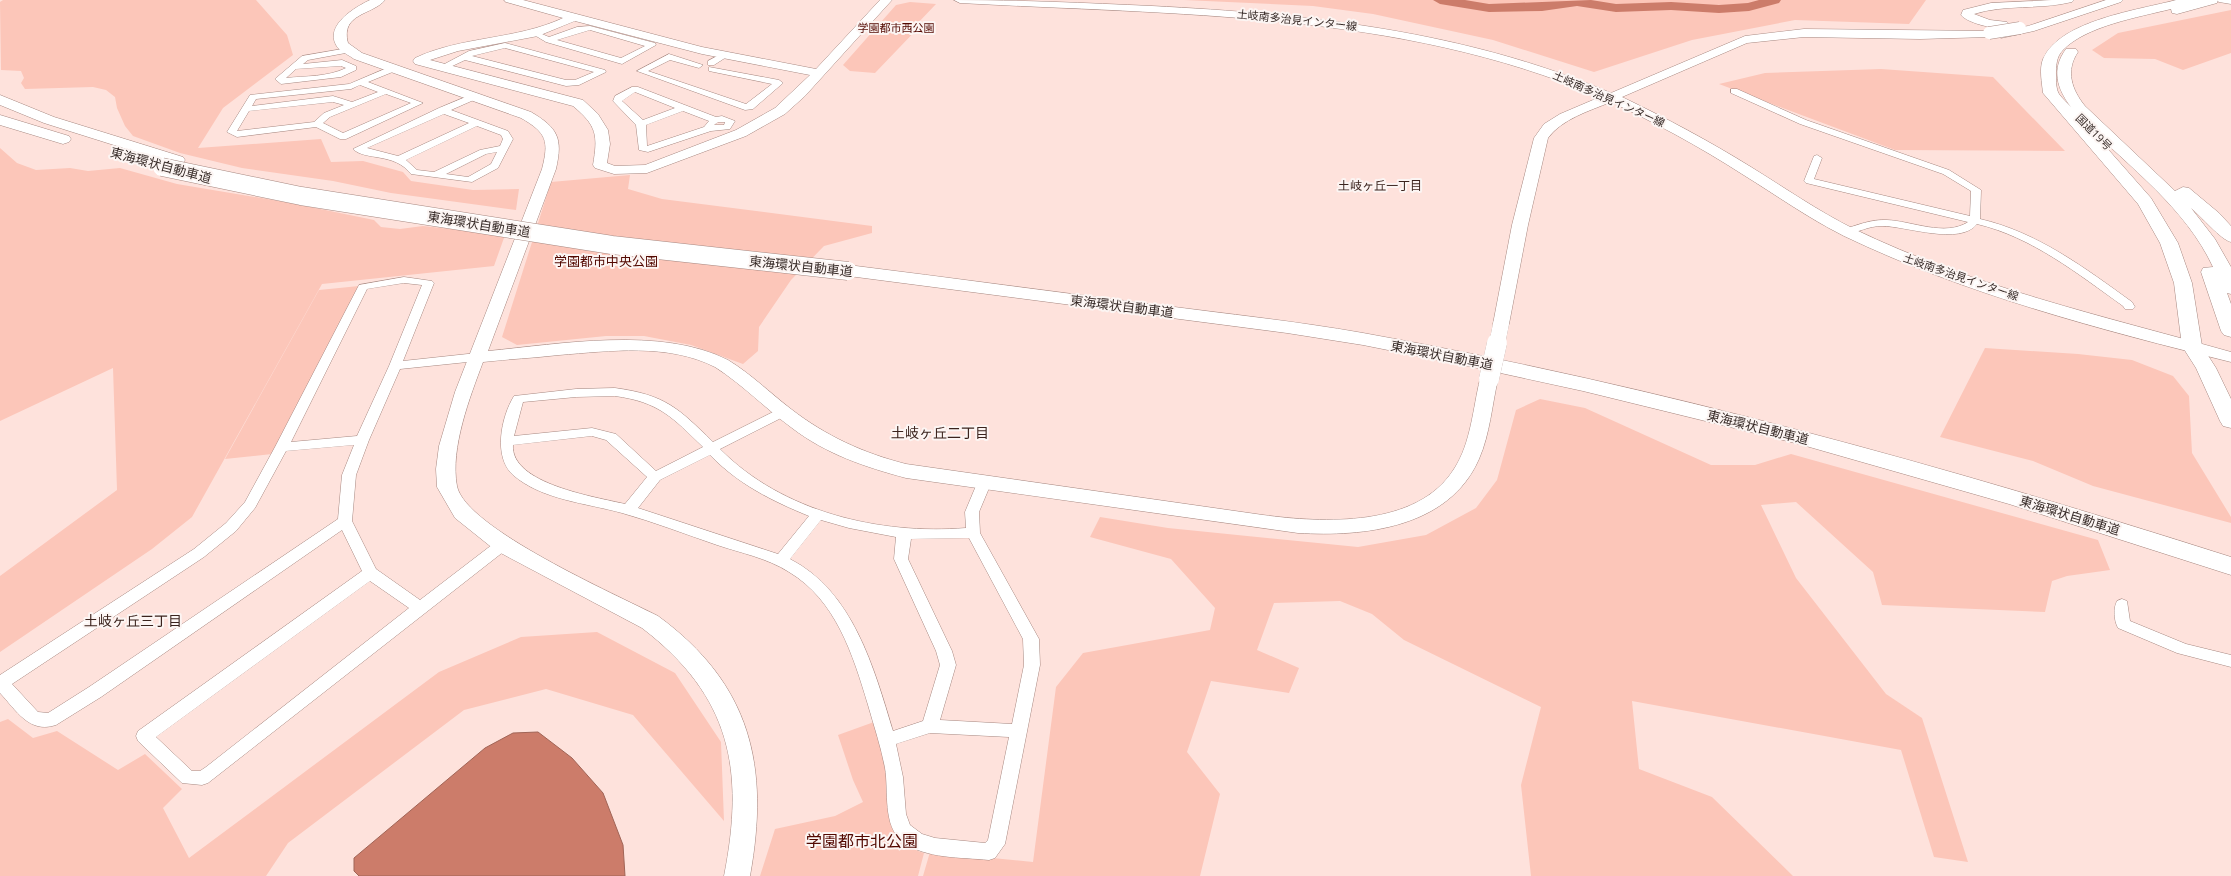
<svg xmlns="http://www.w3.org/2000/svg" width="2231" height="876" viewBox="0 0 2231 876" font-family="'Open Sans','Noto Sans JP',sans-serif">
  <rect width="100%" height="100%" fill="#fee2dc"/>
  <path fill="#fcc6b9" d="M 3,0 L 256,0 L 287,35 L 293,55 L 223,108 L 198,148 L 321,139 L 331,162 L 363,161 L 403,172 L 411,181 L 473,190 L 519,189 L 516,210 L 391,193 L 333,181 L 242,168 L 180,153 L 133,136 L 125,126 L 117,108 L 115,97 L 106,90 L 93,87 L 25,89 L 21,83 L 24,78 L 21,71 L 1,70 L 0,2 Z
    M 1184,0 L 1926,0 L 1909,24 L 1795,20 L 1692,40 L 1594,72 L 1493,40 L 1373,14 L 1313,6 Z
    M 910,2 L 936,4 L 917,24 L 921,25 L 875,73 L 850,71 L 843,65 L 896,5 Z
    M 2231,10 L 2231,53 L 2183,70 L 2155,59 L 2104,58 L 2092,50 L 2118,33 Z
    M 1881,69 L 1993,77 L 2065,151 L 1895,150 L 1719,84 L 1765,73 Z
    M 0,148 L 17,163 L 36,170 L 70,168 L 88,171 L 120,168 L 177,184 L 291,203 L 374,220 L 381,227 L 400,229 L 423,226 L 505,235 L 494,266 L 322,284 L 192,517 L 152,549 L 0,652 L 0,576 L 117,490 L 113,368 L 0,421 Z
    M 630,175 L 628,189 L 662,199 L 872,226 L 872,233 L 824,246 L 791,280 L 759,327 L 758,351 L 743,364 L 691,345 L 644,336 L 606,336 L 517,345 L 502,337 L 551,182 Z
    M 359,286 L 272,454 L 225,459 L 319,290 Z
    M 1985,348 L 2078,354 L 2132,360 L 2173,376 L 2189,396 L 2192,453 L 2231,517 L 2231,523 L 2093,486 L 2033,461 L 1940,437 Z
    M 1540,399 L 1585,408 L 1711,465 L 1755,465 L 1791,454 L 2098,540 L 2110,570 L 2067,576 L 2052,581 L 2045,612 L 1882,605 L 1873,572 L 1796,502 L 1761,505 L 1796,578 L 1886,694 L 1922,718 L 1968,862 L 1934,857 L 1901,750 L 1632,701 L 1639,769 L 1712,797 L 1793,876 L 1531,876 L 1521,785 L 1541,707 L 1404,640 L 1372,614 L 1340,601 L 1274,603 L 1257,650 L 1299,668 L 1289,693 L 1211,681 L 1187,752 L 1220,794 L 1200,876 L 923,876 L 930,852 L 1033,862 L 1056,687 L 1083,653 L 1210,630 L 1215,608 L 1171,559 L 1090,537 L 1100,517 L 1168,528 L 1358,547 L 1426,535 L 1476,508 L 1497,480 L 1516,410 Z
    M 597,632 L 675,673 L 721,742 L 724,821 L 633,715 L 546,689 L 464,710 L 288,843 L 266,876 L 0,876 L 0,722 L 8,719 L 33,738 L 57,731 L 118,770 L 145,754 L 182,789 L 163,808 L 189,858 L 439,672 L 521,637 Z
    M 874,722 C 879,740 885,757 889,775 C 890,782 888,790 888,797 C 888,822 898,846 924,853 L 918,876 L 760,876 L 775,829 L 835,816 L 863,802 L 853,780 L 838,735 Z"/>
  <path fill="#cc7c6a" stroke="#a06456" d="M 538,732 L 572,758 L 603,793 L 623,845 L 625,876 L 359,876 L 354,871 L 354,858 L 485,748 L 513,733 Z"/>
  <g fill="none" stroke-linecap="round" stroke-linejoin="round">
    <path fill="#cc7c6a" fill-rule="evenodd" d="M 1433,0 L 1465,0 L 1489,4 L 1591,0 L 1616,4 L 1671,2 L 1719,5 L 1748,3 L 1759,0 L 1781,0 L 1779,3 L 1749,11 L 1719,13 L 1671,10 L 1616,12 L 1577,6 L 1542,11 L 1489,12 L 1440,4 Z"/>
    <defs>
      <path id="street" d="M 590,26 L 655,43 L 656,45 L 622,64 L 546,42 L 531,33 L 535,31 L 549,37 L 577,27 ZM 590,30 L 645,46 L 621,58 L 557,40 Z
        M 505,43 L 605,70 L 606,72 L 579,85 L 566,86 L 465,60 L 444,70 L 437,68 L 469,51 ZM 505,48 L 594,72 L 575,80 L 566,80 L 472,56 Z
        M 348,48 L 351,48 L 351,52 L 308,60 L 303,64 L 342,60 L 356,66 L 356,70 L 341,77 L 281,84 L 275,79 L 302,56 ZM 341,66 L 346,68 C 328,77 305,76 286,78 L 296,69 Z
        M 669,54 L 703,65 L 699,68 L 670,60 L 648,71 L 746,104 L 772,84 L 709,71 L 709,67 L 779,80 L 783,83 L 753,109 L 745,110 L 637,71 Z
        M 721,54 L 728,56 L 714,65 L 708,65 L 708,61 Z
        M 392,66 L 396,69 L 395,71 L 368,82 L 423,103 L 346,139 L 340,139 L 316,127 L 237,137 L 227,132 L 250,95 L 349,84 ZM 360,85 L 378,92 L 352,102 L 333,96 L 252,106 L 256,99 L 351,89 ZM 386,94 L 411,103 L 343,133 L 323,123 L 330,117 ZM 333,102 L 344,105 L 324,113 L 314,122 L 237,131 L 249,111 Z
        M 632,87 L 638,87 L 716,117 L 722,116 L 735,121 L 730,129 L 711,131 L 648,152 L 639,150 L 636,125 L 613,101 L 615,96 ZM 635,92 L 675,108 L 643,120 L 622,101 ZM 683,111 L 709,121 L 704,127 L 647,146 L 646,125 ZM 718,122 L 725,122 L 724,125 L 714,125 Z
        M 1731,89 L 1737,89 L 1806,120 L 1949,170 L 1981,190 L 1980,219 C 2037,232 2085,268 2132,302 L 2135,307 L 2133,309 L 2125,309 L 2123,306 C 2078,274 2032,237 1977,224 C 1960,246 1906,226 1882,226 C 1869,226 1858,232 1846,235 L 1842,234 L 1842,230 C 1857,225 1872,219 1887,220 C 1912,221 1945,237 1968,222 L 1806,183 L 1804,181 L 1814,156 L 1817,155 L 1822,158 L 1814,179 L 1970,216 L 1971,191 L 1943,174 L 1800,124 L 1731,93 Z
        M 473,94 L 477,97 L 476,99 L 451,110 L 508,131 L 513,139 L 498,168 L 472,182 L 411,174 C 394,152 365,161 353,149 L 439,108 ZM 444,114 L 469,123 L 398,156 L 367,148 ZM 477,126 L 501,135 L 503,139 L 500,146 L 480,150 L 434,172 L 417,170 L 406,160 ZM 497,152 L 491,164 L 468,177 L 446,174 L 486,154 Z
        M 404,277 L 432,281 L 434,283 L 403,361 L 477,353 L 483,357 L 477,361 L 400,369 L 369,440 L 356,475 L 352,521 L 376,569 L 420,600 L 497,541 L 507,541 L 509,545 L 507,549 L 208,783 L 202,785 L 182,783 L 138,741 L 136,736 L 138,731 L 362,571 L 342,530 L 101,697 L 56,725 C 29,734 16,710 0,693 L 0,675 L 194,549 L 226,523 L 245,502 L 275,447 L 359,285 ZM 404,283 L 422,285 L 389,366 L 357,436 L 291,442 L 367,289 ZM 354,445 L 342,475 L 338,519 L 89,687 L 48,713 L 38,712 L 12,684 L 204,557 L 236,531 L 255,508 L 286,451 ZM 370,581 L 409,608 L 206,767 L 200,771 L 192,771 L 156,737 Z
        M 615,388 C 666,395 678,408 713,442 L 779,409 L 787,409 L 789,412 L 787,415 L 720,449 C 782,512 880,535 966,528 L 965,512 L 978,481 L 980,478 L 990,478 L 992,481 L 979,512 L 980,533 L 1039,639 L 1040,665 L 1005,844 L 995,858 L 989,860 C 961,857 926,859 903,842 C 882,826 889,791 885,768 C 881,747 874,726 868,705 C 853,655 836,600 789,572 C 767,558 741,553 717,545 C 685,534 654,522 622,513 C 586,503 542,500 513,475 C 493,457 501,417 514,396 L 576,389 ZM 615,396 C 659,402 672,417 703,447 L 656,471 L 616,434 L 592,428 L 514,436 L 523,402 L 576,397 ZM 592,436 L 606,440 L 647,477 L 625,504 C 596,497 510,484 513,445 ZM 710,455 C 738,484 772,501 809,516 L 778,554 L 638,508 L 660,480 ZM 821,520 L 849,528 L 896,537 L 894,559 L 936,651 L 940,665 L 923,721 L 893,731 C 874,668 853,591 790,559 ZM 969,538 L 1023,639 L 1024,665 L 1012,724 L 940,720 L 956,665 L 952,651 L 908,559 L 911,539 ZM 930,733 L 1009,737 L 988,840 L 985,843 L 935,838 L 922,834 L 910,825 L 906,814 L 903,777 L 896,744 Z
        M 2122,599 L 2127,601 L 2130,621 L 2186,644 L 2231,655 L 2231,667 L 2177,653 L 2118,628 C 2114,621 2113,608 2117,601 Z"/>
      <path id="secondary" d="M 370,0 L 385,0 C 373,15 340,13 348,43 L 362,53 L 531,112 C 558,128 563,138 556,169 L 488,351 C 560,344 661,326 728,360 C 751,374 769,392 791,409 C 826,436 863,453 906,464 L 1263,515 C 1323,523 1417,528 1454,469 C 1471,443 1473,408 1480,379 L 1483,375 L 1489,373 L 1495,375 L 1498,379 C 1492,405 1490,434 1479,459 C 1449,528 1364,537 1298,533 L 906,478 C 865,467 826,454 792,428 C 766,409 743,385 715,367 C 668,343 610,351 559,355 C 534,358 509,359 483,362 C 470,397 450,448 457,486 C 465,528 617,595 658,616 C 751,684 770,766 750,876 L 724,876 C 745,770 731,696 642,628 L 495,550 L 455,518 L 437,487 L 436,469 L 439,446 L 455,392 L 542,169 C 549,141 547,133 521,118 L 354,59 C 349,55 339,51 336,45 C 325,25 355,7 370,0 Z
        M 504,0 L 523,0 L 702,47 L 816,69 L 880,0 L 892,0 L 805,96 L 785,114 L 746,136 L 647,173 L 614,174 L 595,168 L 593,165 C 598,135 597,126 573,106 L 415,64 L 413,61 L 415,58 C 462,36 516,40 563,18 L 506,2 ZM 575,21 L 702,54 L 810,75 L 775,108 L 736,130 L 645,165 L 615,166 L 607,163 L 610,144 L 608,130 L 598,114 L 583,100 L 430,60 L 458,51 L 538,36 Z
        M 954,0 C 1020,0 1086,3 1152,6 C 1308,14 1466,31 1611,93 L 1745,36 L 1804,29 L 1993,31 L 1995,33 L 1989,37 L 1920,39 L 1804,37 L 1747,43 L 1622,97 C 1666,118 1709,141 1751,167 C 1785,188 1818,211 1854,229 C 1974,287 2103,316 2231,352 L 2231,362 C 2101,330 1965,294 1844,236 C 1808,218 1776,195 1742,174 C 1700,147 1656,123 1611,102 C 1589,111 1562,119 1548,138 L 1528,225 L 1509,324 L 1507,328 L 1495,328 L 1493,324 L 1512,225 L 1534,138 L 1544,124 L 1560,114 L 1600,97 C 1399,11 1175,15 960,3 Z
        M 2052,0 L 2074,0 L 2072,2 C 2040,10 2005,4 1974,14 L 1990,20 L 2007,22 L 2009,24 C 2002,33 1967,23 1961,15 L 1963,10 L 1991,3 Z
        M 2106,0 L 2123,0 L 2121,2 L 2034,31 L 2001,38 L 1995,34 L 1997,32 L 2028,26 Z
        M 2217,0 L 2231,0 L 2231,4 L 2219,2 Z"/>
      <path id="highway" d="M 2176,0 L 2218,0 L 2217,3 L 2177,14 L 2172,13 L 2171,9 C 2139,17 2086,26 2063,50 C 2056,57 2056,66 2056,76 C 2056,81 2056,89 2059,94 C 2062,98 2067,103 2071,107 C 2057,89 2051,69 2066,49 L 2076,49 L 2078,52 C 2065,71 2072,90 2085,106 L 2175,191 L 2183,187 L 2189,188 L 2219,213 L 2231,226 L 2231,242 C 2221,240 2201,216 2191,208 L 2215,239 L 2231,267 L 2231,294 L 2227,293 L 2231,304 L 2231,337 L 2224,335 L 2221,331 L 2201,272 L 2203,268 L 2213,267 C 2185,207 2130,168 2084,122 L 2151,198 L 2178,243 L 2192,283 L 2202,346 L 2216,368 L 2231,399 L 2231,428 L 2223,426 L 2220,421 L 2196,368 L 2182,346 L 2174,283 L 2160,243 L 2138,204 L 2043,93 C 2042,83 2039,69 2043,59 C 2060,20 2139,10 2176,0 Z
        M 0,95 L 54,117 L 183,157 L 185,160 L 183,163 L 171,163 L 44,123 L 0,105 Z
        M 0,115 L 69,136 L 71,139 L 69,142 L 63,144 L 0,125 Z
        M 848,265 C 952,278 1055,292 1159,305 C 1227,314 1295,321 1363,333 C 1658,386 1946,466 2231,557 L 2231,575 L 2009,504 L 1799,444 L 1583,391 L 1473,367 L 1363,345 L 1287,333 L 841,275 L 839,271 L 841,267 Z"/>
    </defs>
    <use href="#street" stroke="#a78881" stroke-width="1"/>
    <use href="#secondary" stroke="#a78881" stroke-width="1"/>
    <use href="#highway" stroke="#a78881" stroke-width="1"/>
    <use href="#street" fill="#fff" fill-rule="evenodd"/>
    <use href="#secondary" fill="#fff" fill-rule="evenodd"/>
    <use href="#highway" fill="#fff" fill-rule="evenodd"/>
    <defs>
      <path id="secondary-bridge-far2" d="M 1989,33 L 2020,28"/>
      <path id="secondary-bridge-far1" d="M 1497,344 L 1501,324"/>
      <path id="secondary-bridge" d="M 1489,379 L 1497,343"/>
      <path id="highway-bridge" d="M 162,167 L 301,196 L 612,245 L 848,271"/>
    </defs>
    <use href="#secondary-bridge-far2" stroke="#a78881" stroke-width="13" stroke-linecap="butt"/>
    <use href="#secondary-bridge-far1" stroke="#a78881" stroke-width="16" stroke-linecap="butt"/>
    <use href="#secondary-bridge" stroke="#a78881" stroke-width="20" stroke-linecap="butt"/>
    <use href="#highway-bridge" stroke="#a78881" stroke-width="19" stroke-linecap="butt"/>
    <use href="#secondary-bridge-far2" stroke="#fff" stroke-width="12"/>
    <use href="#secondary-bridge-far1" stroke="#fff" stroke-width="16"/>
    <use href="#secondary-bridge" stroke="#fff" stroke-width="20"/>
    <use href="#highway-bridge" stroke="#fff" stroke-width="18"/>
  </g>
  <g text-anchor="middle" stroke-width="4" stroke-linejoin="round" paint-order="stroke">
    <g font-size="11" fill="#382c29" stroke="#fcf5f3">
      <text transform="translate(1297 20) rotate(6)" y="4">土岐南多治見インター線</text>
      <text transform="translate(1609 99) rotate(24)" y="4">土岐南多治見インター線</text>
      <text transform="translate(2094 132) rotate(45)" y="4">国道19号</text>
      <text transform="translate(1961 277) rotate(19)" y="4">土岐南多治見インター線</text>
    </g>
    <g font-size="11" fill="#520800" stroke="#fcf5f3">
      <text x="896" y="32">学園都市西公園</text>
    </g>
    <g font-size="12" fill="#3b231d" stroke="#fcf5f3">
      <text x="1380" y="190">土岐ヶ丘一丁目</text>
    </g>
    <g font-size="13" fill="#382c29" stroke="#fcf5f3">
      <text transform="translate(161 165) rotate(15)" y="5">東海環状自動車道</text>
      <text transform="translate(479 224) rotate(9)" y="5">東海環状自動車道</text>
      <text transform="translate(801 266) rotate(6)" y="5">東海環状自動車道</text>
      <text transform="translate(1122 306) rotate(7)" y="5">東海環状自動車道</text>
      <text transform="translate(1442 355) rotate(11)" y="5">東海環状自動車道</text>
      <text transform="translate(1758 427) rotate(14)" y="5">東海環状自動車道</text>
      <text transform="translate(2070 515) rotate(17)" y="5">東海環状自動車道</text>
    </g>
    <g font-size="13" fill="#520800" stroke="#fcf5f3">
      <text x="606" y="266">学園都市中央公園</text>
    </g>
    <g font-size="14" fill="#3b231d" stroke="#fcf5f3">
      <text x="940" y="438">土岐ヶ丘二丁目</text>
      <text x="133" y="626">土岐ヶ丘三丁目</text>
    </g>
    <g font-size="16" fill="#520800" stroke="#fcf5f3">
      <text x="862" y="847">学園都市北公園</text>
    </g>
  </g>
</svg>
